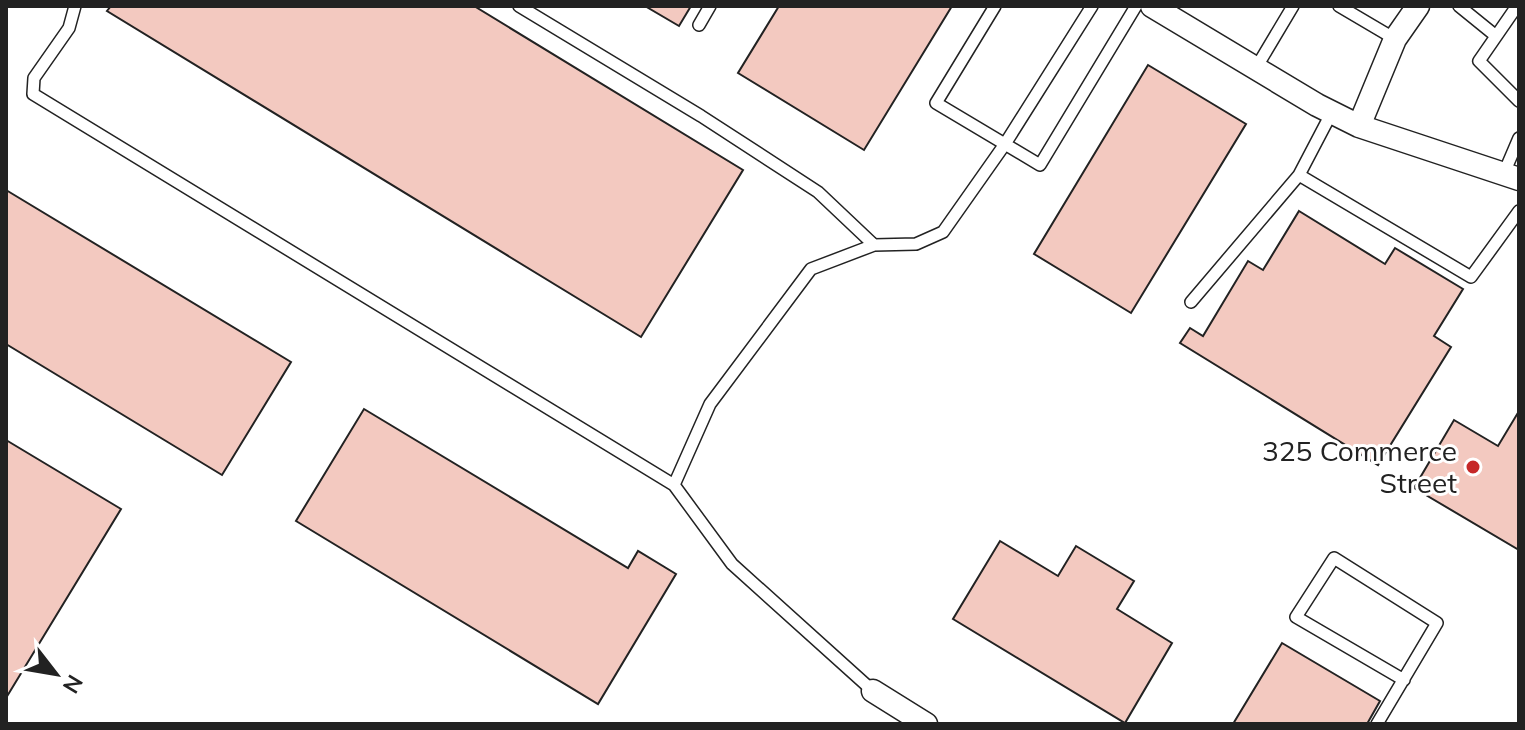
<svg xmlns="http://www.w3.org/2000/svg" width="1525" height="730" viewBox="0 0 1525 730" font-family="Mulish,sans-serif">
  <rect width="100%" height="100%" fill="#fff"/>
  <path fill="#f3c9c0" stroke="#222" stroke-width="2" d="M 111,6 L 474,6 L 743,170 L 641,337 L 107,11 Z
    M 645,6 L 691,6 L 679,26 Z
    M 779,6 L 952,6 L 864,150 L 738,73 Z
    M 1148,65 L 1246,124 L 1131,313 L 1034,254 Z
    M 6,190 L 291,362 L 222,475 L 6,344 Z
    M 1299,211 L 1385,264 L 1395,248 L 1463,289 L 1434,336 L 1451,347 L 1378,465 L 1180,343 L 1190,328 L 1203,336 L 1248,261 L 1263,270 Z
    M 364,409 L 628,568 L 638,551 L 676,574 L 598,704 L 296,521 Z
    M 1519,411 L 1519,550 L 1414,488 L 1454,420 L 1498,446 Z
    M 6,440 L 121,509 L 6,698 Z
    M 1000,541 L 1058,576 L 1076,546 L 1134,581 L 1117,609 L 1172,643 L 1125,723 L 953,619 Z
    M 1282,643 L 1380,701 L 1367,724 L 1233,724 Z"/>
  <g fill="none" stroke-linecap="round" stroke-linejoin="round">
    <defs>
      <path id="service" d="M 75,6 L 69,28 L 34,78 L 33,94 L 674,485
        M 519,6 L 701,116 L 818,192 L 874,245
        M 995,6 L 936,103 L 1040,165 L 1136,6
        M 1339,6 L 1395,39
        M 1459,6 L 1496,36
        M 1517,6 L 1479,61 L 1519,101
        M 699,25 L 710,6
        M 1256,68 L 1293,6
        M 1332,112 L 1299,175 L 1471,277 L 1519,211
        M 1504,173 L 1519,138
        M 1191,302 L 1299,175
        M 873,691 L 732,564 L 674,485 L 710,404 L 811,269 L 874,245 L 916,244 L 943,232 L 1005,144 L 1092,6
        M 1377,724 L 1437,623 L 1334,558 L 1296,617 L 1404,680"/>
      <path id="minor" d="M 1152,6 L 1317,105 L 1359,126 L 1519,179
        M 1359,126 L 1395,39 L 1418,6
        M 873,691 L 926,724"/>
    </defs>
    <use href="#service" stroke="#222" stroke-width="14"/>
    <use href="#minor" stroke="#222" stroke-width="25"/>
    <use href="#service" stroke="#fff" stroke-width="11"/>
    <use href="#minor" stroke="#fff" stroke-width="22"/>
  </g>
  <circle fill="#c62828" stroke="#fff" stroke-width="3" cx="1473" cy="467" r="8"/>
  <g text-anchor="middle" stroke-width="6" stroke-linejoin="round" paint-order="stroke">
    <g font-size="28" fill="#222" stroke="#fff" text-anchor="end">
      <text x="1457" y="461">325 Commerce<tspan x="1457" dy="32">Street</tspan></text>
    </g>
  </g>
  <rect width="1525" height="730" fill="none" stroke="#222222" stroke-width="16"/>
  <g transform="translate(56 674) rotate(121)" stroke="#ffffff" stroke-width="6" paint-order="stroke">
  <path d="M0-6L14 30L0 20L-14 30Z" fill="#222222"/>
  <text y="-12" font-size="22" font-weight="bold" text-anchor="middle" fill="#222222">N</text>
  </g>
</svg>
